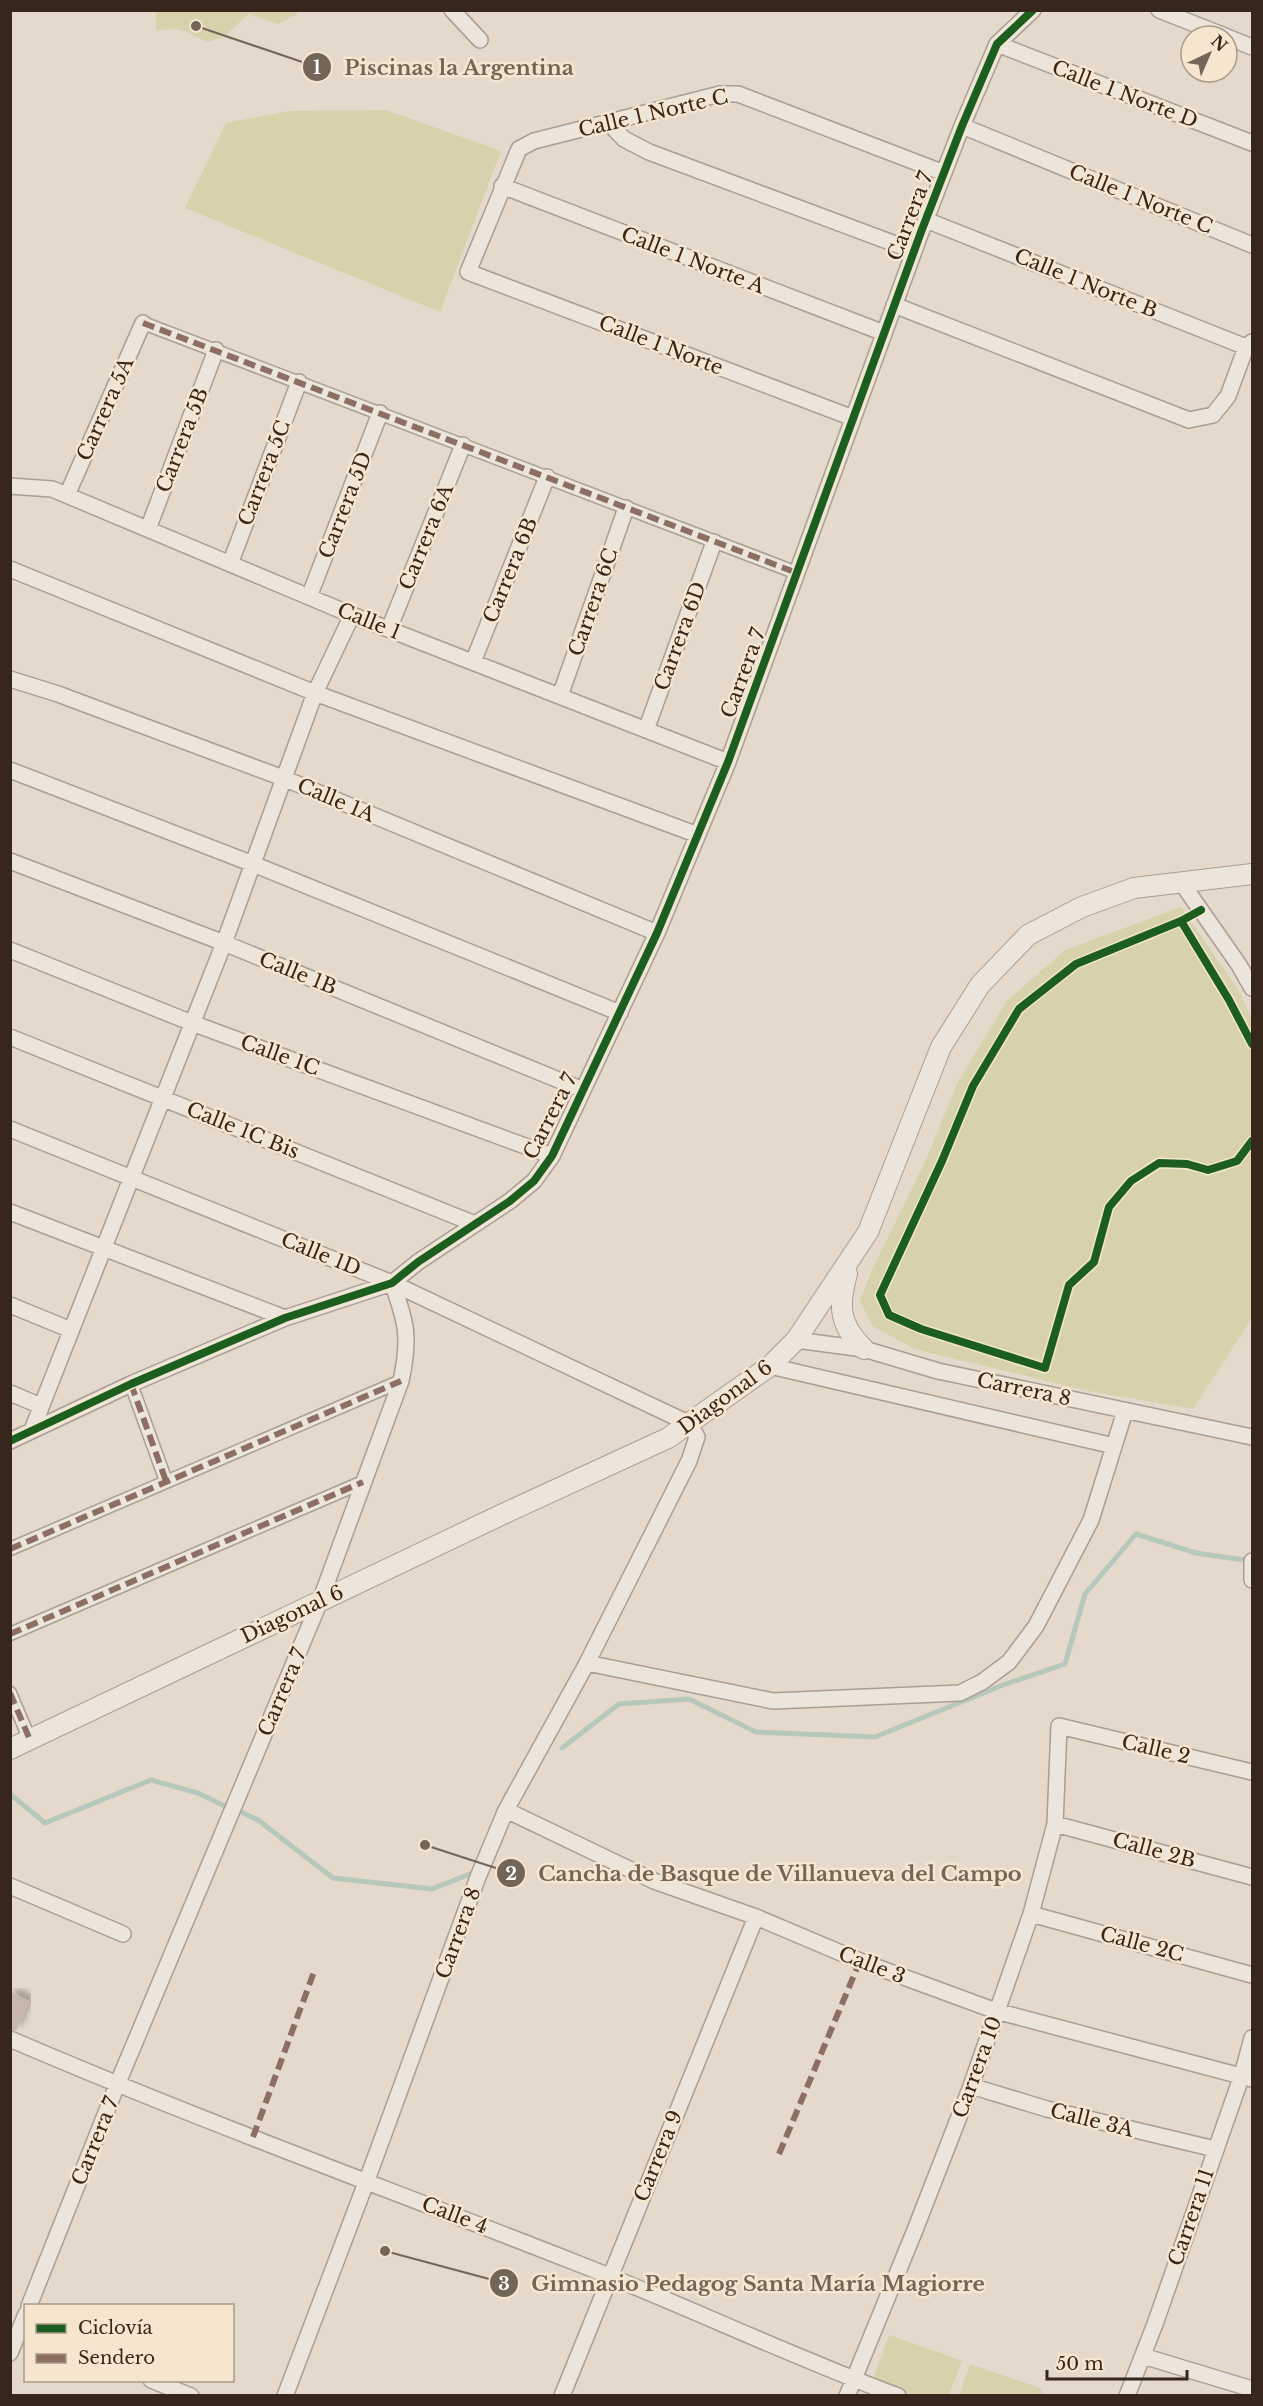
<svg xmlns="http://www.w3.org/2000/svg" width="1263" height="2406" viewBox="0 0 1263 2406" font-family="'Libre Baskerville',serif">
  <defs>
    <filter id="shadow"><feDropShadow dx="5.5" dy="-5.5" stdDeviation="3" flood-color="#0004"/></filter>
  </defs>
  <rect width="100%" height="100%" fill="#e4d9ca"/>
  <path fill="#d7d2ac" d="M 156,11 L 156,10 L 299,11 L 297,14 L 278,24 L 248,14 L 225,36 L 208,42 C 184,32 184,26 156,31 Z
    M 386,110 L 501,151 L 440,312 L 185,208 L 226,123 L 289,111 Z
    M 1181,907 L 1239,991 L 1252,1019 L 1252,1318 L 1193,1409 L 1088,1391 L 914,1349 L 872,1326 L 860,1300 L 872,1270 L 925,1162 L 958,1082 L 1007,1001 L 1065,950 Z
    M 889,2335 L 962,2361 L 949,2395 L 914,2395 L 873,2379 Z
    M 970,2364 L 1040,2388 L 1044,2395 L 959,2395 Z"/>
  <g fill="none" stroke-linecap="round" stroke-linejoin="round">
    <path stroke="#b6c8bb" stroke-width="5" d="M 562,1748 L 619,1704 L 689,1699 L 756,1732 L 875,1737 L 1003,1685 L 1065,1664 L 1085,1594 L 1136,1534 L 1196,1553 L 1251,1561
      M 10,1794 L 45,1823 L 151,1780 L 198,1793 L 227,1807
      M 239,1811 L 258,1820 L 333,1878 L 432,1889 L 475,1872"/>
  </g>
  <path fill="#c8b7ab" filter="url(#shadow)" d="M 10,1992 L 29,2001 L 16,2031 L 10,2029 Z"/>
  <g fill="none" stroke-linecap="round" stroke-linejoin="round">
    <defs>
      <path id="pedestrian" d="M 143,323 L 797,573
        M 131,1384 L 166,1481
        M 10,1549 L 401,1381
        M 10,1634 L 363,1482
        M 10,1693 L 30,1740"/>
      <path id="minor" d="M 452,10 L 480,40
        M 1159,10 L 1225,36
        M 1227,37 L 1252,47
        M 997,44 L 1252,143
        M 608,122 L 624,139 L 649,152 L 914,251
        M 962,126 L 1252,245
        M 502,186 L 884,333
        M 926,220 L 1246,347
        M 894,305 L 1189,420 L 1213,415 L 1228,396 L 1246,347 L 1252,342
        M 853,418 L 468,272 L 519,149 L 534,141 L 720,94 L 738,94 L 944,173
        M 10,486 L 52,489 L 352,615 L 728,762
        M 67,495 L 143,323
        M 148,529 L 216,350
        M 230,564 L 299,382
        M 10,569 L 315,693 L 698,835
        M 309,597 L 380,413
        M 389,629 L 463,445
        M 473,662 L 547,477
        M 10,679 L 58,694 L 283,778 L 657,933
        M 560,696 L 626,508
        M 646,730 L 714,542
        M 10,770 L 253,864 L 620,1013
        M 10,861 L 224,943 L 583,1090
        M 1181,882 L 1239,965 L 1252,988
        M 10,950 L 192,1023 L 552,1156
        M 10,1037 L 475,1224
        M 10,1129 L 392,1283 L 690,1424 L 697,1437 L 689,1461 L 587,1663 L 506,1810 L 478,1877 L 367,2180 L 285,2396
        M 10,1212 L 285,1318
        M 10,1305 L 71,1330
        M 796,1340 L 864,1349 L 938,1371 L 1252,1437
        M 770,1366 L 1114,1446
        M 10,1393 L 41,1406
        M 32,1430 L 224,943 L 315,693 L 352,615
        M 10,1441 L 131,1384 L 285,1318 L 392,1283 L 418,1262 L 510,1201 L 534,1181 L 552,1156 L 657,933 L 728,762 L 921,232 L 962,126 L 997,44 L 1033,10
        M 1252,1561 L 1252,1580
        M 587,1663 L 773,1701 L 960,1693 L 982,1682 L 1009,1662 L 1036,1626 L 1091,1520 L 1125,1411
        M 506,1810 L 654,1881 L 756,1917 L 860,1961 L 996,2011 L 1252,2079
        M 1055,1824 L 1252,1877
        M 10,1886 L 123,1934
        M 1031,1914 L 1252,1975
        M 10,2039 C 196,2119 386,2188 574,2262 C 682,2304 788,2355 898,2396
        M 971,2086 L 1047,2109 L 1215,2149
        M 29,2306 L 117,2085 L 320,1601 L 401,1381 C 410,1339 407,1323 392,1283
        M 10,2353 L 26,2314
        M 1143,2356 L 1252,2389
        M 151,2380 L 191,2396
        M 562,2396 L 756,1917
        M 847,2396 L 915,2230 L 971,2086 L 1031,1914 L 1055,1824 L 1059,1726 L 1252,1772
        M 1127,2396 L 1155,2324 L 1242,2075 L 1252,2038"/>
      <path id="tertiary" d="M 847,1274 C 838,1306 839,1325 864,1349
        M 10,1749 L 503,1514 L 668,1438 L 770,1366 L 796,1340 L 868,1232 L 941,1047 L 980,985 L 1028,935 L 1082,907 L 1134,888 L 1252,874"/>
    </defs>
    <use href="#pedestrian" stroke="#a99e94" stroke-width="15"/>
    <use href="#minor" stroke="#a99e94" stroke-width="18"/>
    <use href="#tertiary" stroke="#a99e94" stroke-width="22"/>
    <use href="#pedestrian" stroke="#ece5dc" stroke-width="12"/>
    <use href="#minor" stroke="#ece5dc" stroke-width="15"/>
    <use href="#tertiary" stroke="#ece5dc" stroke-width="20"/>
    <path stroke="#8d6e63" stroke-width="6" stroke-dasharray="12 6" stroke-linecap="butt" d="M 143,323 L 797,573
      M 131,1384 L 166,1481
      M 10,1549 L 401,1381
      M 10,1634 L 363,1482
      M 10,1693 L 30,1740
      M 253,2137 L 314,1972
      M 779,2154 L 860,1961"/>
    <defs>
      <path id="cycleway" d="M 1201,910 L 1181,921 L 1076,964 L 1019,1009 L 973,1086 L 942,1161 L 880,1295 L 889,1315 L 921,1329 L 1045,1368 L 1069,1285 L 1094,1262 L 1109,1207 L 1131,1181 L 1159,1163 L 1187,1164 L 1208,1170 L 1237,1161 L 1252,1141
        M 1181,921 L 1229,1000 L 1252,1044
        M 10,1441 L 131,1384 L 285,1318 L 392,1283 L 418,1262 L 510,1201 L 534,1181 L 552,1156 L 657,933 L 728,762 L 921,232 L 962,126 L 997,44 L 1033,10"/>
    </defs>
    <use href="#cycleway" stroke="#f6e6cf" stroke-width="11"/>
    <use href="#cycleway" stroke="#1b5e20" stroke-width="8"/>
  </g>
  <g text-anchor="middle" stroke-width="5" stroke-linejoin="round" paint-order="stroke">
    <g font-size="20" fill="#37261c" stroke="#f6e6cf">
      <text transform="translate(1125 94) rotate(21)" y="7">Calle 1 Norte D</text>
      <text transform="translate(653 113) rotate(-13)" y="7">Calle 1 Norte C</text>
      <text transform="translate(1141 199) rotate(22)" y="7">Calle 1 Norte C</text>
      <text transform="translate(910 216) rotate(-69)" y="7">Carrera 7</text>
      <text transform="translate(693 260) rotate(21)" y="7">Calle 1 Norte A</text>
      <text transform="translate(1086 283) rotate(22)" y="7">Calle 1 Norte B</text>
      <text transform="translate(661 345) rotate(21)" y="7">Calle 1 Norte</text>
      <text transform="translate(105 409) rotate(-66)" y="7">Carrera 5A</text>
      <text transform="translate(182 440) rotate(-69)" y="7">Carrera 5B</text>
      <text transform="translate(264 473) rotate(-69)" y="7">Carrera 5C</text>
      <text transform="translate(345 505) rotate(-69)" y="7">Carrera 5D</text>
      <text transform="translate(426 537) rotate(-68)" y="7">Carrera 6A</text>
      <text transform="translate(510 570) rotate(-68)" y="7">Carrera 6B</text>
      <text transform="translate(593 602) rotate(-71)" y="7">Carrera 6C</text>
      <text transform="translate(369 621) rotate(22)" y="7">Calle 1</text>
      <text transform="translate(680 636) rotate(-70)" y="7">Carrera 6D</text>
      <text transform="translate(743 673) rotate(-70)" y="7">Carrera 7</text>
      <text transform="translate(336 800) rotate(23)" y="7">Calle 1A</text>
      <text transform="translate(298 973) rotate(22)" y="7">Calle 1B</text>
      <text transform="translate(280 1055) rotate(20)" y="7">Calle 1C</text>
      <text transform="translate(550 1116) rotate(-63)" y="7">Carrera 7</text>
      <text transform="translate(243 1130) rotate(22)" y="7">Calle 1C Bis</text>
      <text transform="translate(321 1254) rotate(22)" y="7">Calle 1D</text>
      <text transform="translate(1024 1389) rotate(12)" y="7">Carrera 8</text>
      <text transform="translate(725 1397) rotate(-36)" y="7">Diagonal 6</text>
      <text transform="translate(292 1614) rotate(-25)" y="7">Diagonal 6</text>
      <text transform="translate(282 1692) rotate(-67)" y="7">Carrera 7</text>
      <text transform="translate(1156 1749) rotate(13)" y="7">Calle 2</text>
      <text transform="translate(1154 1850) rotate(15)" y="7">Calle 2B</text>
      <text transform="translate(458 1933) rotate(-70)" y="7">Carrera 8</text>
      <text transform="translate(1142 1944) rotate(15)" y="7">Calle 2C</text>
      <text transform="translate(872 1965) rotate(21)" y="7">Calle 3</text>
      <text transform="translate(977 2067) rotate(-70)" y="7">Carrera 10</text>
      <text transform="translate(1092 2120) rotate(14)" y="7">Calle 3A</text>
      <text transform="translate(95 2141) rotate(-68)" y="7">Carrera 7</text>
      <text transform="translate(658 2156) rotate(-68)" y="7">Carrera 9</text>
      <text transform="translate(455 2215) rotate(21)" y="7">Calle 4</text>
      <text transform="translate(1191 2217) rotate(-71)" y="7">Carrera 11</text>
    </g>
  </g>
  <path fill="none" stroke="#746559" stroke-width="2" d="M196 26L317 67M425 1845L511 1873M385 2251L504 2283"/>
  <g fill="#746559" stroke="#f6e6cf" stroke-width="2">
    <circle cx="196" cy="26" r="6"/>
    <circle cx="425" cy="1845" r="6"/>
    <circle cx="385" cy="2251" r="6"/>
    <circle cx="317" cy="67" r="15"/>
    <circle cx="511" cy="1873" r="15"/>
    <circle cx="504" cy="2283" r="15"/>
  </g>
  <g font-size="18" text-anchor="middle" font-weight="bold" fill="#fff">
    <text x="317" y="74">1</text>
    <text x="511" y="1880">2</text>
    <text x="504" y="2290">3</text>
  </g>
  <g font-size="21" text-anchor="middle" font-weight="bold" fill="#746559" stroke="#f6e6cf" stroke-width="5" stroke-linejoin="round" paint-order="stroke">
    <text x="459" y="75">Piscinas la Argentina</text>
    <text x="780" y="1881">Cancha de Basque de Villanueva del Campo</text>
    <text x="758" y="2291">Gimnasio Pedagog Santa María Magiorre</text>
  </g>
  <rect width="1263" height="2406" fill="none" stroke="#37261c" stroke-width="24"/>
  <rect x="24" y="2304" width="210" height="78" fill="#f6e6cf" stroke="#aa9987" stroke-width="1.5"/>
  <rect x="36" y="2324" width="30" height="9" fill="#1b5e20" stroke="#aa9987" stroke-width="1.5"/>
  <text x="78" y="2334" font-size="18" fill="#37261c">Ciclovía</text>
  <rect x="36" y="2354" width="30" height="9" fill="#8d6e63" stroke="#aa9987" stroke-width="1.5"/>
  <text x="78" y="2364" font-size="18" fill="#37261c">Sendero</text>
  <g transform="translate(1209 54) rotate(44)"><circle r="28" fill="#f6e6cf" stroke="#aa9987" stroke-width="1.5"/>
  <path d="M0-4.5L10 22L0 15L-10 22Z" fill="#746559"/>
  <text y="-9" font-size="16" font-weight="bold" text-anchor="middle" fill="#37261c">N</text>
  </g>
  <path d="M1047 2370v9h140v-9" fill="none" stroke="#37261c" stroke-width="3"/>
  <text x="1056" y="2370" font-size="18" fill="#37261c" stroke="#f6e6cf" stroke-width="4.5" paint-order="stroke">50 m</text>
</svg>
